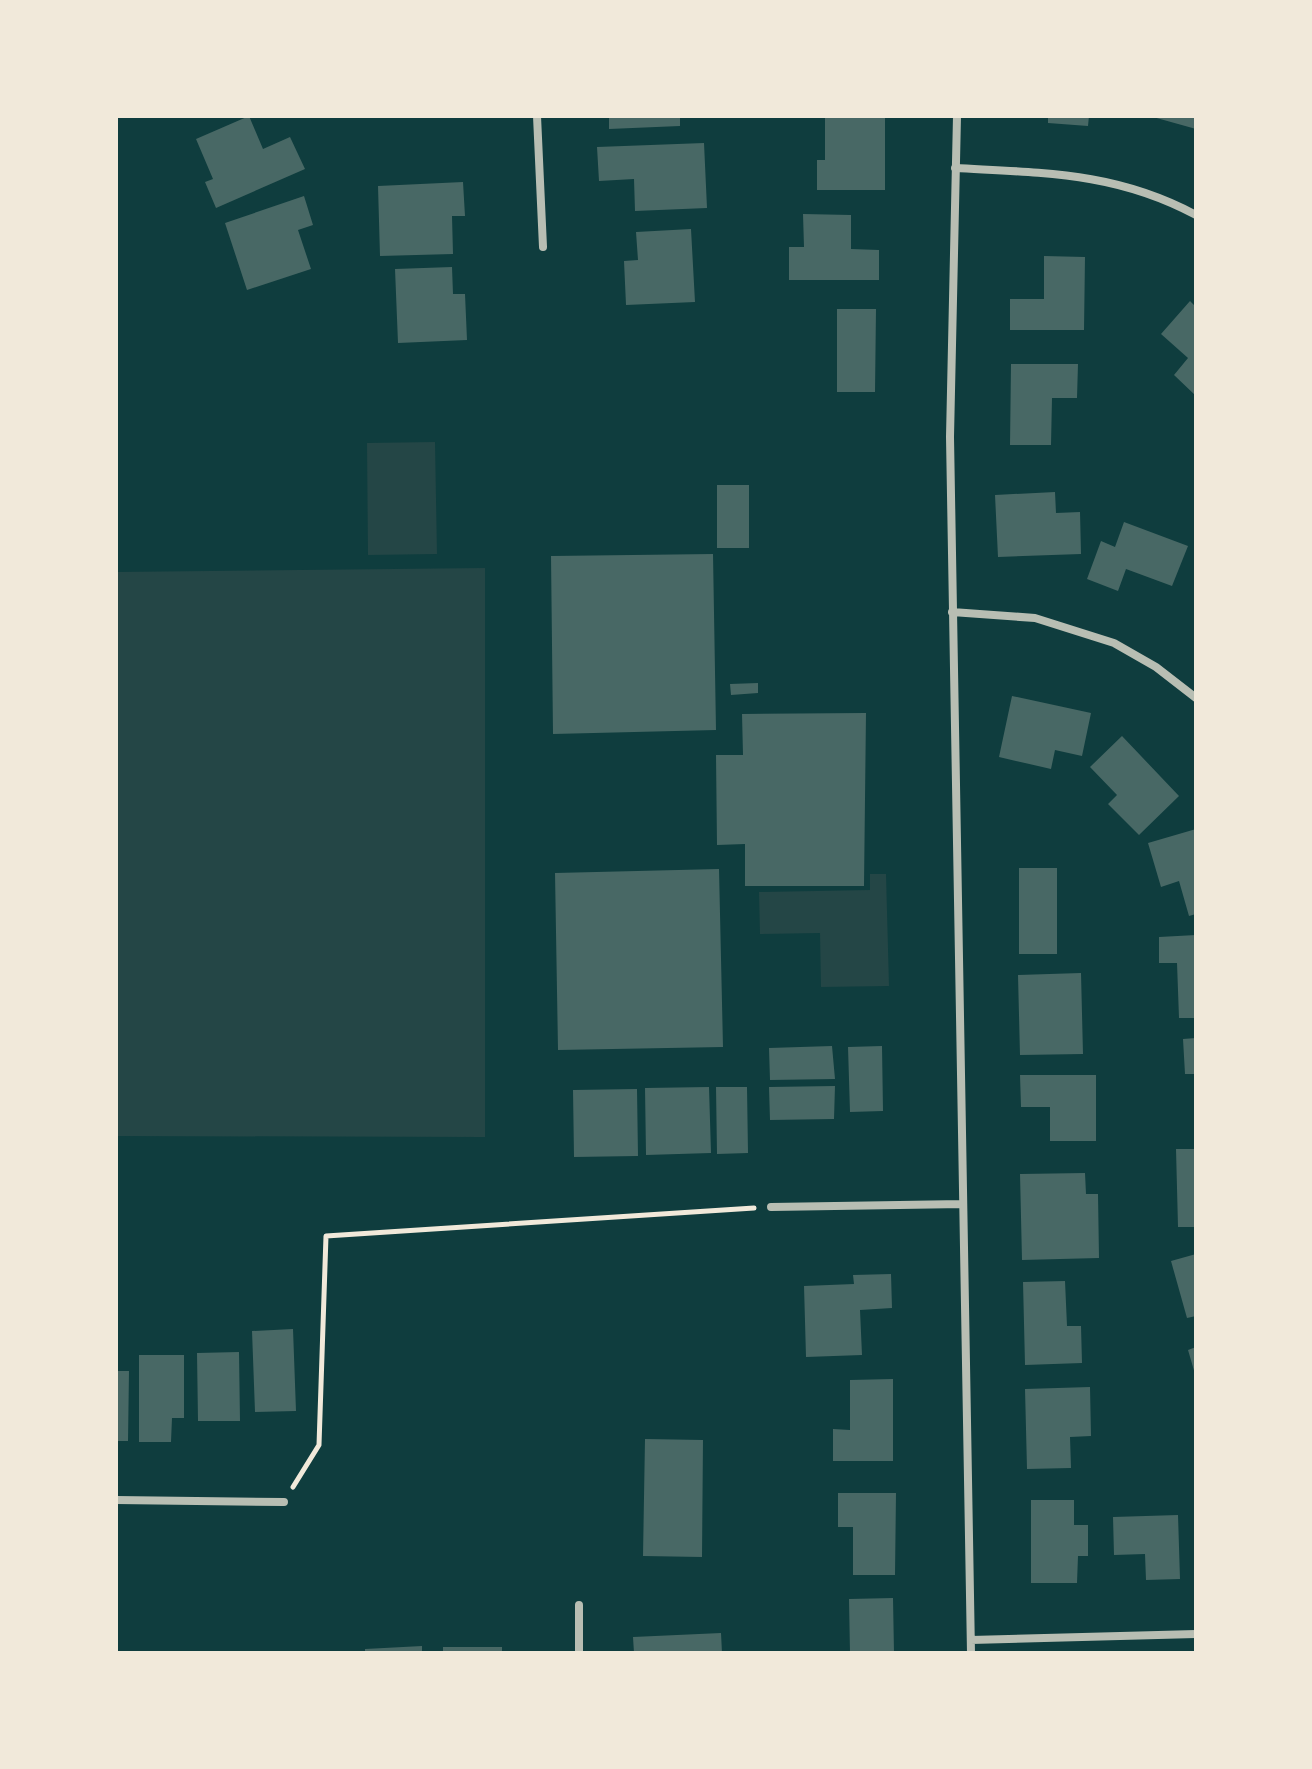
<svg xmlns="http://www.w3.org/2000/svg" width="1312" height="1769" viewBox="0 0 1312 1769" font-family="'Space Grotesk',sans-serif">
  <rect width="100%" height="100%" fill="#0f3d3e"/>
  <path fill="#244646" d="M 435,442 L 437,554 L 368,555 L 367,443 Z
    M 485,568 L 485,1137 L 116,1136 L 116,572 Z
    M 870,874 L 886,874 L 889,986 L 821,987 L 820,933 L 760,934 L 759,892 L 870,890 Z"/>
  <path fill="#486865" d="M 249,116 L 263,149 L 290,137 L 305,169 L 216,208 L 205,182 L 213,179 L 196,139 Z
    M 609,116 L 680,116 L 680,126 L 609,129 Z
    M 825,116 L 885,116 L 885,190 L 817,190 L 817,160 L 825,160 Z
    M 1048,116 L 1089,116 L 1088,126 L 1048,123 Z
    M 1153,116 L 1196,116 L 1196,129 L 1153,117 Z
    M 704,143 L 707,208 L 635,211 L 634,179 L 599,181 L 597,147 Z
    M 463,182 L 465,216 L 452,216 L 453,254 L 380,256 L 378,186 Z
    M 304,196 L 313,225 L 298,230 L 311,269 L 247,290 L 225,223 Z
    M 803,214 L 851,215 L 851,249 L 879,250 L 879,280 L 789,280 L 789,247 L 804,247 Z
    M 691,229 L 695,302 L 626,305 L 624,261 L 638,260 L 636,232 Z
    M 1044,256 L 1085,257 L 1084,330 L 1010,330 L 1010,299 L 1044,299 Z
    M 452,267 L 453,294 L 465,294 L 467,340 L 398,343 L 395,269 Z
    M 1190,301 L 1196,307 L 1196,396 L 1174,375 L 1188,358 L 1161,334 Z
    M 837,309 L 876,309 L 875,392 L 837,392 Z
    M 1011,364 L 1078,364 L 1077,398 L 1052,398 L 1051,445 L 1010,445 Z
    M 717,485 L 749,485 L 749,548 L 717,548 Z
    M 1055,492 L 1056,513 L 1080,512 L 1081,554 L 998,557 L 995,495 Z
    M 1124,522 L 1188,546 L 1172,586 L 1126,569 L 1118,591 L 1087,579 L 1101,541 L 1115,547 Z
    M 713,554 L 716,730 L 553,734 L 551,556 Z
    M 758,683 L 758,693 L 731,695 L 730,684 Z
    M 1012,696 L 1091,713 L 1082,756 L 1055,750 L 1051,769 L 999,757 Z
    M 866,713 L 864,886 L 745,886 L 745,844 L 717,845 L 716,755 L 743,755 L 742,714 Z
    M 1122,736 L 1179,796 L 1139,835 L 1108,804 L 1117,795 L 1090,767 Z
    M 1196,829 L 1196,914 L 1189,916 L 1179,881 L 1161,887 L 1148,843 Z
    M 1019,868 L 1057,868 L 1057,954 L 1019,954 Z
    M 719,869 L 723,1047 L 558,1050 L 555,873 Z
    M 1196,935 L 1196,1018 L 1179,1018 L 1177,963 L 1159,963 L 1159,937 Z
    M 1081,973 L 1083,1054 L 1020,1055 L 1018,975 Z
    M 1196,1038 L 1196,1074 L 1185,1074 L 1183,1039 Z
    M 832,1046 L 835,1079 L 770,1080 L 769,1048 Z
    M 882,1046 L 883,1111 L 850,1112 L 848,1047 Z
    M 1020,1075 L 1096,1075 L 1096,1141 L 1050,1141 L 1050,1107 L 1021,1107 Z
    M 835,1086 L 834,1119 L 770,1120 L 769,1087 Z
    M 709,1087 L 711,1153 L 646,1155 L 645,1088 Z
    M 716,1087 L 747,1087 L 748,1153 L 717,1154 Z
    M 637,1089 L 638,1156 L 574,1157 L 573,1090 Z
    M 1176,1149 L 1196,1149 L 1196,1227 L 1178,1227 Z
    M 1085,1173 L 1086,1194 L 1098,1194 L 1099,1258 L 1022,1260 L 1020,1174 Z
    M 1196,1254 L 1196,1316 L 1187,1318 L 1171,1261 Z
    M 891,1274 L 892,1308 L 860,1310 L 862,1355 L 806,1357 L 804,1286 L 854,1284 L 853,1275 Z
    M 1065,1281 L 1067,1326 L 1081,1326 L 1082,1363 L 1025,1365 L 1023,1282 Z
    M 293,1329 L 296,1411 L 255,1412 L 252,1331 Z
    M 1196,1347 L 1196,1374 L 1195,1374 L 1188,1350 Z
    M 239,1352 L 240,1421 L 198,1421 L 197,1353 Z
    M 139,1355 L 184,1355 L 184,1418 L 172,1418 L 171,1442 L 139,1442 Z
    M 116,1371 L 129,1371 L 128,1441 L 116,1441 Z
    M 893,1379 L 893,1461 L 833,1461 L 833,1429 L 850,1430 L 850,1380 Z
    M 1090,1387 L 1091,1436 L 1070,1437 L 1071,1468 L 1027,1469 L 1025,1389 Z
    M 645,1439 L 703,1440 L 702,1557 L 643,1556 Z
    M 838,1493 L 896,1493 L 895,1575 L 853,1575 L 853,1527 L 838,1527 Z
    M 1031,1500 L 1074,1500 L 1074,1525 L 1088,1525 L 1088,1556 L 1078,1556 L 1077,1583 L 1031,1583 Z
    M 1178,1515 L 1180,1579 L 1146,1580 L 1145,1554 L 1114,1555 L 1113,1517 Z
    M 893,1598 L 894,1653 L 850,1653 L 849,1599 Z
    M 721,1633 L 722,1653 L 634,1653 L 633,1637 Z
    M 422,1646 L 422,1653 L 365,1653 L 365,1649 Z
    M 443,1647 L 502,1647 L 502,1653 L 443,1653 Z"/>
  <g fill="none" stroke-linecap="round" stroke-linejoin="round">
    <path stroke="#f1e9da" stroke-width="5" d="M 293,1487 L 319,1445 L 326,1236 L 754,1208"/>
    <path stroke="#b8beb3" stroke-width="8" d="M 537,116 L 543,247
      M 957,116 L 950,437 L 971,1653
      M 955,168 C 1044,173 1116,172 1196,215
      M 952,612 L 1035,618 L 1114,643 L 1156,667 L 1196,698
      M 771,1207 L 963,1204
      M 116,1500 L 284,1502
      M 579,1605 L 579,1653
      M 971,1640 L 1196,1634"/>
  </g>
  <rect width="1312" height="1769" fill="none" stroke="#f1e9da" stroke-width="236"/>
</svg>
